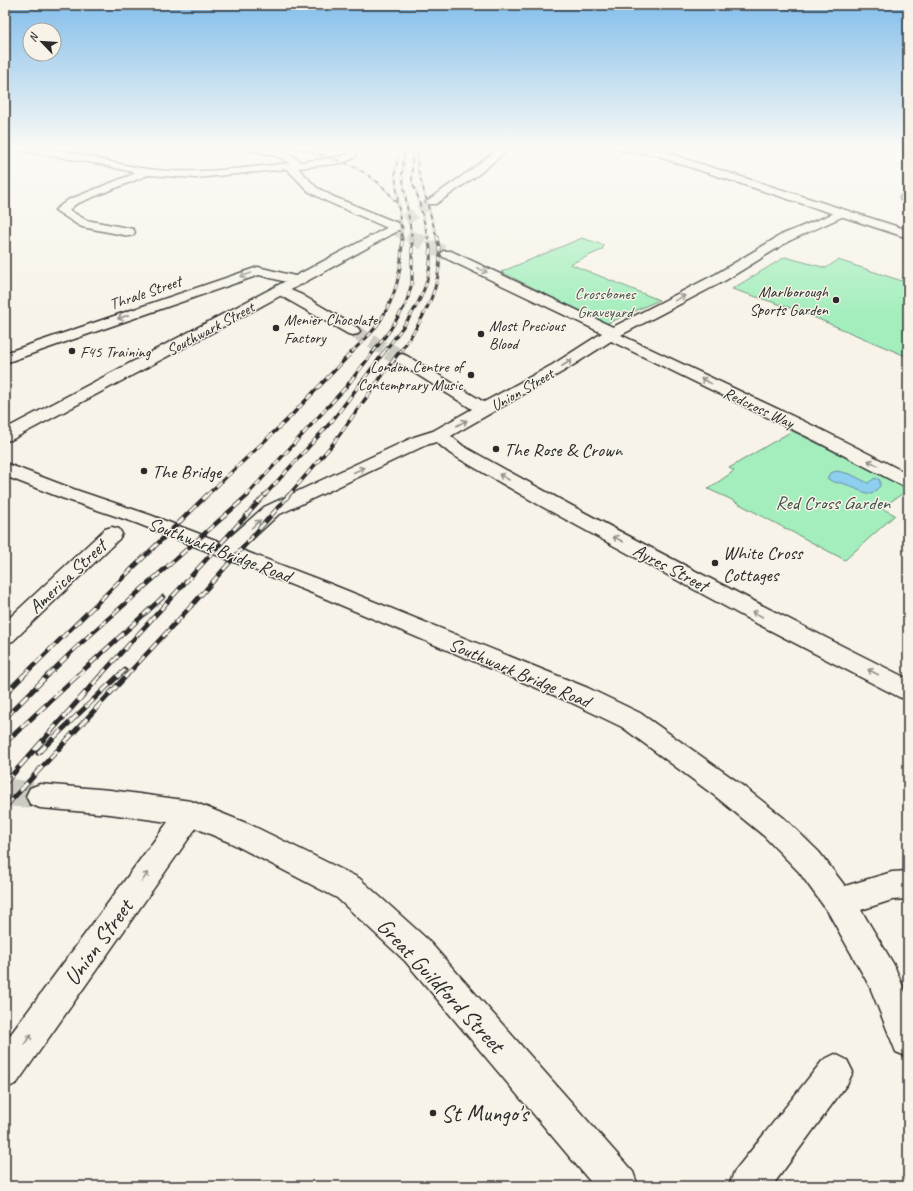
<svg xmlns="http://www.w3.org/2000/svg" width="913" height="1191" viewBox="0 0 913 1191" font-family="Caveat,sans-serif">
  <rect width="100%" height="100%" fill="#f7f3e8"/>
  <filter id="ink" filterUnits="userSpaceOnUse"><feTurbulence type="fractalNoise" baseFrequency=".025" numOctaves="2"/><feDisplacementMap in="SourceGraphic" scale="8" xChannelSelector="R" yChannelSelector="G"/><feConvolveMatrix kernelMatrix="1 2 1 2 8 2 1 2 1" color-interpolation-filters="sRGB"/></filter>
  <g filter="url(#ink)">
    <path fill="#a4eebd" stroke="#688c74" d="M 582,238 L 604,245 L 602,250 L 570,264 L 659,300 L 606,324 L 501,272 Z
      M 785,257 L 826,268 L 838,260 L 908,283 L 908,357 L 797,310 L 732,289 Z
      M 792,431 L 908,488 L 908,490 L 881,508 L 895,515 L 845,560 L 728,498 L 708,489 L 734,471 L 729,468 Z"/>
    <path fill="#8eceef" stroke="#668da1" d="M 837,471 L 850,474 L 868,483 L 875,478 L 880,480 L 880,486 L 872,494 C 859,492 856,488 845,484 C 836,481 836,485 827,478 L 830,473 Z"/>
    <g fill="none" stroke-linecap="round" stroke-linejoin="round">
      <path stroke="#cecbc2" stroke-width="11" stroke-dasharray="11 5.5" stroke-linecap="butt" d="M 392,229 L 413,238"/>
      <path stroke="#cecbc2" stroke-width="14" stroke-dasharray="14 7" stroke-linecap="butt" d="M 411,237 L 447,254
        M 353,331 L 390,352"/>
      <path stroke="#cecbc2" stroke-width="17" stroke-dasharray="17 8" stroke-linecap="butt" d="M 388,351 L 402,359"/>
      <path stroke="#cecbc2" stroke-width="27" stroke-dasharray="27 14" stroke-linecap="butt" d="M 5,792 L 40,796"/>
      <path stroke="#cecbc2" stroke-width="11" stroke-dasharray="11 5.5" stroke-linecap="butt" d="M 392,229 L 432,202"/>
      <defs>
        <path id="minor" d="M 18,148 C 59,144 107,164 147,169 C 195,175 243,168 291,163 L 274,155 L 250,150 L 248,148 C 266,148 287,148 300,162 L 340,157 L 347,154 L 349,148 L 359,148 L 354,158 L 342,163 L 298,168 L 316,187 L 334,197 L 400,224 L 402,227 L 400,230 L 392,230 L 326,201 L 308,191 L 287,169 L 196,178 L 148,175 L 76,204 L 69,210 L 86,220 L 133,229 L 135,232 L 133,235 L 129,236 L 82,227 L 78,225 L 55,210 L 68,200 L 136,173 L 100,164 L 23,151 Z
          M 908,194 L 908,201 L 901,200 L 900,198 L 901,196 Z
          M 842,210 L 846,211 L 848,213 L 846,215 L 789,241 L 726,280 L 621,335 L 822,430 L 908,474 L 908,487 L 901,485 L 810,438 L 611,341 L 564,371 L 451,436 L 463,446 C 609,528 758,604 908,679 L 908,700 L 899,697 L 750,620 L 541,506 L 451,454 L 436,442 L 426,445 L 278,515 L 234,556 L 227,558 L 220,556 L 217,551 L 220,546 L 264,507 L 414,437 L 433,431 L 472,409 L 397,362 L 394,359 L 397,356 L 402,354 L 407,356 L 484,402 L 552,365 L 602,333 L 443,257 L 441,254 L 443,251 L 451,251 L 613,327 L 716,274 L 781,235 Z
          M 258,267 L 303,278 L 305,281 L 303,284 L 298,285 L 259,275 L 5,363 L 5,353 Z
          M 281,286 L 302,295 L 358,328 L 360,331 L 358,334 L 353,335 L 348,334 L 276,293 L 274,290 L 276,287 Z
          M 112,527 L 119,529 L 122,534 L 119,539 L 13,641 L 5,643 L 5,622 L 105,529 Z
          M 40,784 L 110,790 L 191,801 L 251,825 L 359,878 L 427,939 L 633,1172 L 638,1186 L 594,1186 L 405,961 L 337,898 L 231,843 L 196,828 L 17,1083 L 5,1089 L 5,1042 L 168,822 L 110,814 L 40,808 L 30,804 L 26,796 L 30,788 Z
          M 835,1054 L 847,1060 L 853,1072 L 847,1084 L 772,1186 L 729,1186 L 734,1172 L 823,1060 Z"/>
        <path id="major" d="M 499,148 L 510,148 L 479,174 L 436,204 L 428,204 L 426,202 L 428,200 L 471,170 Z
          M 617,148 L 657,148 L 679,157 L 908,230 L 908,238 L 671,161 L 657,155 L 622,151 Z
          M 392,225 L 396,226 L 398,229 L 396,232 L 258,308 L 11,440 L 5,441 L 5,429 Z
          M 5,463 L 76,490 L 150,515 L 333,585 L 588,688 L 640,713 L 735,780 L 784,818 L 819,852 L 845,886 L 892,872 L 908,871 L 908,899 L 892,900 L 861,910 L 894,965 L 908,999 L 908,1057 L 896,1052 L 870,987 L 828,912 L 799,872 L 764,836 L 715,796 L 622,727 L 570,702 L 317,595 L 136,523 L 62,498 L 5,476 Z"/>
      </defs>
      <use href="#minor" stroke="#2b2b2b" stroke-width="3"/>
      <use href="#major" stroke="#2b2b2b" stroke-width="3"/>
      <use href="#minor" fill="#f7f3e8" fill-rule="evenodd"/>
      <use href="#major" fill="#f7f3e8" fill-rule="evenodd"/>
      <defs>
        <path id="rail-far4" d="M 297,148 C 338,159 371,167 397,203
          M 405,148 L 402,174 L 412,238
          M 419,148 L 417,160 L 418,170 L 437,238
          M 412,154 L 412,182 L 418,197 L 428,238
          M 398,157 L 395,174 L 402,238"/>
        <path id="rail-far3" d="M 352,352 C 359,344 369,336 375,328 C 396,300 402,272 402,237
          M 373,352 L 390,330 L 406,304 L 412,283 L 412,237
          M 384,352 C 410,318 439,283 428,237
          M 400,352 C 423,320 448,279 437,237"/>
        <path id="rail-far2" d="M 206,496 L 287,420 L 353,351
          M 246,496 L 346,387 L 374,351
          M 264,496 L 332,421 L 385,351
          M 288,496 L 332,445 L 400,351"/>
        <path id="rail-far1" d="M 23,676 L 207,495
          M 47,676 L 81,643 L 248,495
          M 77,676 L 163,597
          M 100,676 L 265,495
          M 118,676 L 125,670
          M 126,676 L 194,603 L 289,495"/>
        <path id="rail" d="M 5,694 L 24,675
          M 5,718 L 48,675
          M 5,743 L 78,675
          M 38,753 L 119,675
          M 5,783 L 101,675
          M 5,807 L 127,675"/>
      </defs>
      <use href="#rail-far4" stroke="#2b2b2b" stroke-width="2"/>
      <use href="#rail-far3" stroke="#2b2b2b" stroke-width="3"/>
      <use href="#rail-far2" stroke="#2b2b2b" stroke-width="3.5"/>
      <use href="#rail-far1" stroke="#2b2b2b" stroke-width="4.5"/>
      <use href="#rail" stroke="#2b2b2b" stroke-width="5"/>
      <use href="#rail-far4" stroke="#f7f3e8" stroke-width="1.5" stroke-dasharray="4.5" stroke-linecap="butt"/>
      <use href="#rail-far3" stroke="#f7f3e8" stroke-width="2" stroke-dasharray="5.5" stroke-linecap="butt"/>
      <use href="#rail-far2" stroke="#f7f3e8" stroke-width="2.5" stroke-dasharray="7" stroke-linecap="butt"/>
      <use href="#rail-far1" stroke="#f7f3e8" stroke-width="3" stroke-dasharray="9" stroke-linecap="butt"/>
      <use href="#rail" stroke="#f7f3e8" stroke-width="3.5" stroke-dasharray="11" stroke-linecap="butt"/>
    </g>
    <defs><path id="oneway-shaft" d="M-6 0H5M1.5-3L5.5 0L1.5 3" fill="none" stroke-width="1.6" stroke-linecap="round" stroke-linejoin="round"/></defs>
    <g stroke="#918f8a">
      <use href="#oneway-shaft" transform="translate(482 270) rotate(25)"/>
      <use href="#oneway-shaft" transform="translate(246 275) rotate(161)"/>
      <use href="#oneway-shaft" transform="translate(680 298) rotate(-27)"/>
      <use href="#oneway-shaft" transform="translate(123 317) rotate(161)"/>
      <use href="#oneway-shaft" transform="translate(567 363) rotate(-33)"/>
      <use href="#oneway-shaft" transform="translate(706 381) rotate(-154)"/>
      <use href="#oneway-shaft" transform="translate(462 423) rotate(-28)"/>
      <use href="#oneway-shaft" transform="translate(873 463) rotate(-153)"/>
      <use href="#oneway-shaft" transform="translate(359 470) rotate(-25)"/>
      <use href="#oneway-shaft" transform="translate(504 477) rotate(-150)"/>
      <use href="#oneway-shaft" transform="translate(256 524) rotate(-42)"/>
      <use href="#oneway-shaft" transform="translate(618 539) rotate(-152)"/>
      <use href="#oneway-shaft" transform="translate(757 614) rotate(-152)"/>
      <use href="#oneway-shaft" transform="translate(873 672) rotate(-153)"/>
      <use href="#oneway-shaft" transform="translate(145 877) rotate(-54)"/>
      <use href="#oneway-shaft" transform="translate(28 1039) rotate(-54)"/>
    </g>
  </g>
  <linearGradient id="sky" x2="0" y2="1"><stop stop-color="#84beeb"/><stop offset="0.47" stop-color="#fbfaf5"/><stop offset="1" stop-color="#fbfaf5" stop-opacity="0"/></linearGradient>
  <rect width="913" height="314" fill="url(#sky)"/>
  <g fill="#2b2b2b" stroke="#f7f3e8" stroke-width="1.5">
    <circle cx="836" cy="300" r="4"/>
    <circle cx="276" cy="328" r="4"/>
    <circle cx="481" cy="334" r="4"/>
    <circle cx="72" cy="351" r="4"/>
    <circle cx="471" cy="375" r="4"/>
    <circle cx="496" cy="449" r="4"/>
    <circle cx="144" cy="471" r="4"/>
    <circle cx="715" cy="563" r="4"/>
    <circle cx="433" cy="1113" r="4"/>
  </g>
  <g text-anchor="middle" stroke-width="3" stroke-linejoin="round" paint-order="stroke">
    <g font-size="16" fill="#2b2b2b" stroke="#f7f3e8" text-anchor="start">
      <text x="828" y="297" text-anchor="end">Marlborough<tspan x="828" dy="18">Sports Garden</tspan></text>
      <text x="284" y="325">Menier Chocolate<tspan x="284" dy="18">Factory</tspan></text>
      <text x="489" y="331">Most Precious<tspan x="489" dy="18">Blood</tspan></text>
      <text x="80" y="357">F45 Training</text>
      <text x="463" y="372" text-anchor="end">London Centre of<tspan x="463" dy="18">Contemprary Music</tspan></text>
    </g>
    <g font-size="16" fill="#2b2b2b" stroke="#f7f3e8">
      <text transform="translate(145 292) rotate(-19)" y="6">Thrale Street</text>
      <text transform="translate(210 328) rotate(-28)" y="6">Southwark Street</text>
      <text transform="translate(522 389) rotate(-30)" y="6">Union Street</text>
      <text transform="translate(759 407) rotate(25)" y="6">Redcross Way</text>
    </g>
    <g font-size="16" fill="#435248" stroke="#f7f3e8">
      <text x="605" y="299">Crossbones<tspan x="605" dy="18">Graveyard</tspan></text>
    </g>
    <g font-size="19" fill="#2b2b2b" stroke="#f7f3e8" text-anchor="start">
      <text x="504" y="456">The Rose &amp; Crown</text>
      <text x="152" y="478">The Bridge</text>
      <text x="723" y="559">White Cross<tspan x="723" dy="22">Cottages</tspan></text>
    </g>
    <g font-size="19" fill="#435248" stroke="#f7f3e8">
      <text x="833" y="509">Red Cross Garden</text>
    </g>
    <g font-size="19" fill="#2b2b2b" stroke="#f7f3e8">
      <text transform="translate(220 549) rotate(21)" y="7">Southwark Bridge Road</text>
      <text transform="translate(671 567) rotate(28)" y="7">Ayres Street</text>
      <text transform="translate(67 576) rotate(-43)" y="7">America Street</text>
      <text transform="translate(520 672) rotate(23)" y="7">Southwark Bridge Road</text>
    </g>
    <g font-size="23" fill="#2b2b2b" stroke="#f7f3e8">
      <text transform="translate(98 942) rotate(-54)" y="8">Union Street</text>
      <text transform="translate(441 985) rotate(47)" y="8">Great Guildford Street</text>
    </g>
    <g font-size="23" fill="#2b2b2b" stroke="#f7f3e8" text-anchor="start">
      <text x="441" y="1121">St Mungo's</text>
    </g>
  </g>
  <rect width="913" height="1191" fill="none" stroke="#f7f3e8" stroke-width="20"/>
  <rect x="10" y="10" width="893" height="1171" fill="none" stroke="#2b2b2b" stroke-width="1.5" filter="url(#ink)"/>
  <g transform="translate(42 42) rotate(295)"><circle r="19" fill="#f7f3e8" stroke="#a5a39c"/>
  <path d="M0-3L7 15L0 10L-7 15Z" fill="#2b2b2b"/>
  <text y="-6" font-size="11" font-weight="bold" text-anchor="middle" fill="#2b2b2b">N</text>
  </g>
</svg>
